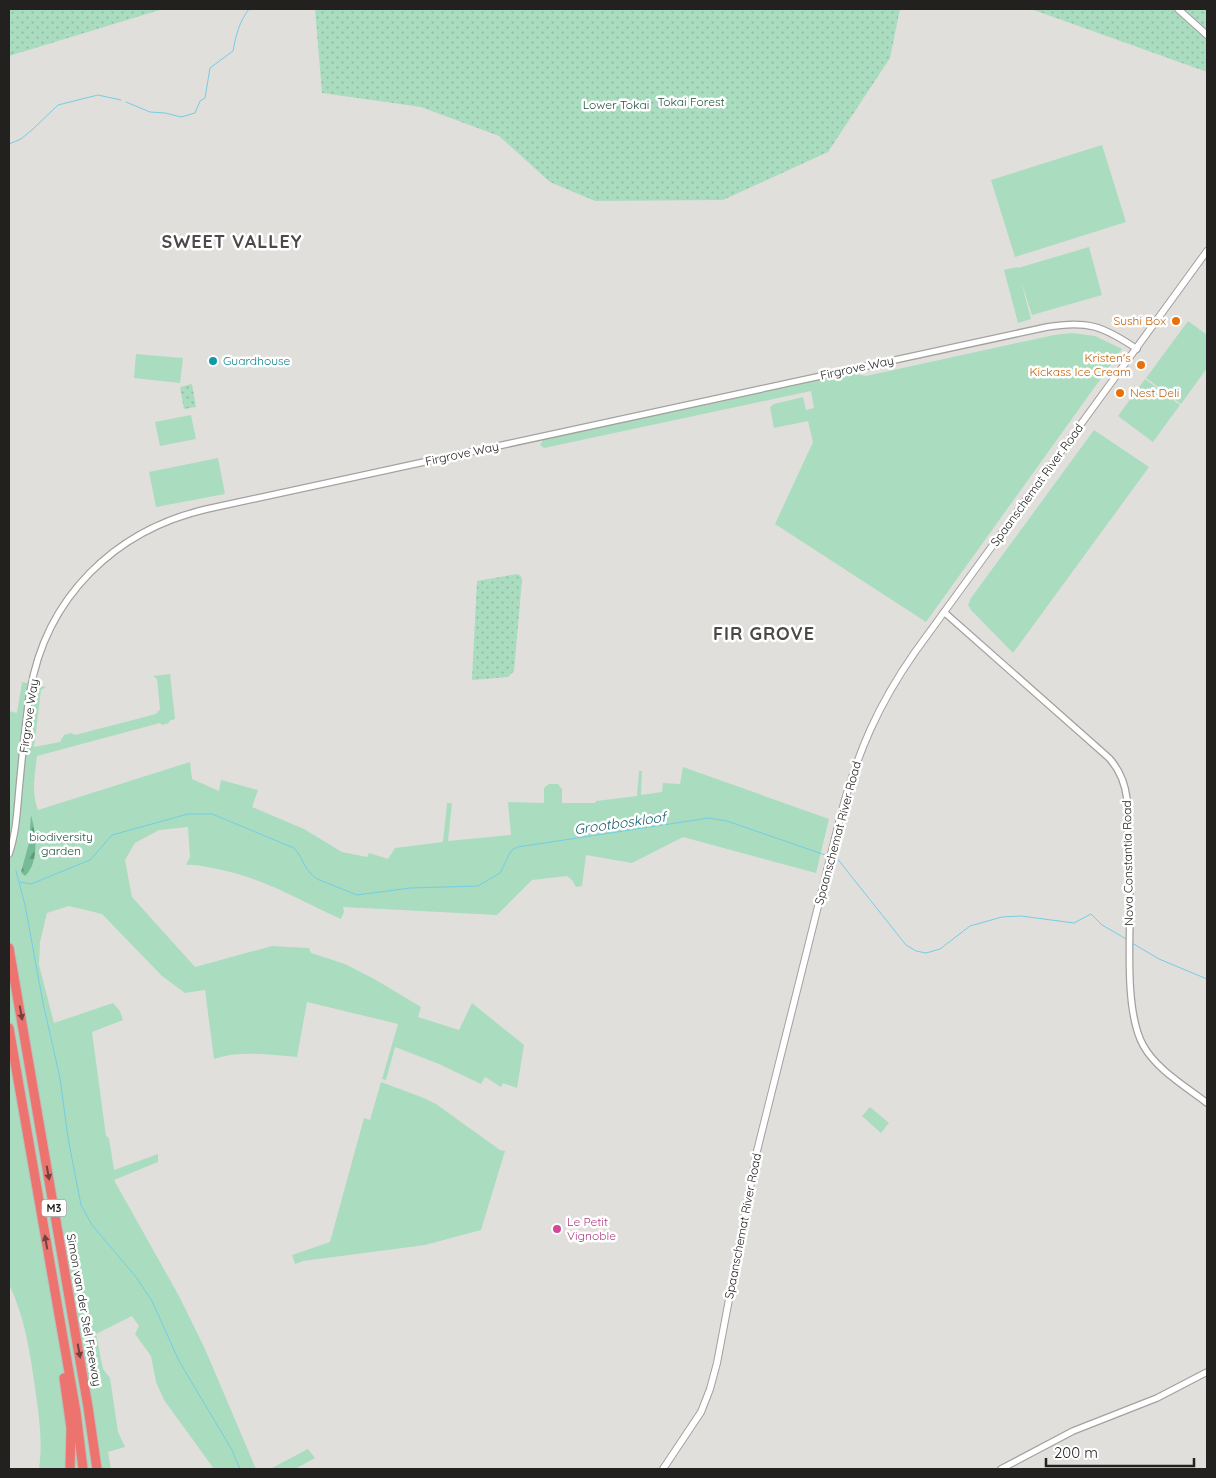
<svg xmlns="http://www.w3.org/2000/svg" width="1216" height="1478" viewBox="0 0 1216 1478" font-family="Quicksand,sans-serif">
  <defs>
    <pattern id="forest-firs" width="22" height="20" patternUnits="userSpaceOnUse" patternTransform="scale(1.25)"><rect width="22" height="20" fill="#74bb96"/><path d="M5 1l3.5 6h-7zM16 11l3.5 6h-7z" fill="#5f987a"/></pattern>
    <pattern id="park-dots" width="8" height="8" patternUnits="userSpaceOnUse" patternTransform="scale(1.25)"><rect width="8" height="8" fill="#aadcc0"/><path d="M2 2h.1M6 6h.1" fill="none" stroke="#92bca5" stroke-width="1.8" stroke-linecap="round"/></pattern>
  </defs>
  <rect width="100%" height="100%" fill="#e1dfdc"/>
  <path fill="#aadcc0" d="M 1102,145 L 1126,222 L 1015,257 L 991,180 Z
    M 1089,247 L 1102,295 L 1032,315 L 1021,281 L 1031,319 L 1018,323 L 1004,270 L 1017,267 L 1018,268 Z
    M 1188,321 L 1207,335 L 1207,368 L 1181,404 L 1146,378 Z
    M 1072,333 L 1095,336 L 1122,349 L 926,622 L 775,524 L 813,442 L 808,421 L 774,428 L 770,407 L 774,404 L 803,397 L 806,410 L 814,408 L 811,391 L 544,448 L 540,445 L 543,440 L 854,372 L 855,374 L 866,376 L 1054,335 Z
    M 136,354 L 183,358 L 180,383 L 134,378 Z
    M 1145,379 L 1180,405 L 1153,442 L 1118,416 Z
    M 191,415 L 196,439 L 160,446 L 155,422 Z
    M 1094,430 L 1149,467 L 1013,653 L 971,610 L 968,605 L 971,598 Z
    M 218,458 L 225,494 L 156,507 L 149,472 Z
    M 170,674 L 175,719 L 169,721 L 169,723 L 162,725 L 160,723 L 37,756 C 35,774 31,793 38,810 L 190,762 L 192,779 L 219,791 L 221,780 L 258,790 L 252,807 L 304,829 L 342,852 L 367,857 L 369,853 L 388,859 L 395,848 L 443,842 L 447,803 L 452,803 L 448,841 L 511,835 L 508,802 L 544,803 L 544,788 L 549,784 L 558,784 L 562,789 L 562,803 L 595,803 L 596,801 L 637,796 L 639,771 L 642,771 L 641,795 L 662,792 L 663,783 L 680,784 L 683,767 L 829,819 L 816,873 L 683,837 L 632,863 L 586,855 L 582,886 L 576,887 L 572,880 L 567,876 L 532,880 L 497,915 L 343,907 L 344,912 L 341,919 C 298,900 264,878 217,869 C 206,867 197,864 186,865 L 190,857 L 188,827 L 159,830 L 135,843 L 125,860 L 132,897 L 195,967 L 272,946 L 309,948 L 311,953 L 345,964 L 376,980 L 421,1007 L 418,1017 L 459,1030 L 472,1003 L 524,1045 L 517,1088 L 503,1083 L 501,1087 L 485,1077 L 481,1084 L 439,1064 L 395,1047 L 386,1080 L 382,1079 L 398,1024 L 307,1002 L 297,1057 C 269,1055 240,1050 214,1059 L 205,990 L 185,993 L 162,976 L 102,914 L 69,906 L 47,913 L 40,942 L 39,965 L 54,1023 L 113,1003 L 120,1011 L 123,1020 L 92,1032 L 106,1136 L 109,1138 L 114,1170 L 158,1154 L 158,1162 L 114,1180 L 179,1296 L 205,1349 L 256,1469 L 214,1469 L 164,1400 L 156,1382 L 151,1356 L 135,1334 L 139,1326 L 132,1316 L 96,1334 L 103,1369 L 110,1378 L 118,1432 L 125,1447 L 108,1452 L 111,1469 L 39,1469 C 43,1442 39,1415 35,1388 C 30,1352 25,1318 9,1284 L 9,711 L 17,713 L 22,682 L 46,687 L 41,690 L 34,747 L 60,742 L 64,735 L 71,733 L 75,735 L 156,714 L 160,709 L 157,679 L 153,676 Z
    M 381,1082 L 424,1098 L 436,1104 L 500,1150 L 505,1151 L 481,1230 L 425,1245 L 303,1261 L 295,1264 L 292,1255 L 330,1242 L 364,1118 L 370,1120 Z
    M 870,1107 L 889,1123 L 881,1133 L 862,1116 Z
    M 308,1449 L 315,1458 L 295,1469 L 270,1469 Z"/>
  <path fill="url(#forest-firs)" d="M 31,815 C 36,833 40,862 25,876 L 21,872 L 29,843 Z"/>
  <path fill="url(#park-dots)" d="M 9,9 L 163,9 L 9,56 Z
    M 315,9 L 900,9 L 890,58 L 828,152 L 723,200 L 595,201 L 550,182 L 499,136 L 421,107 L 322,93 Z
    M 1031,9 L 1207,9 L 1207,72 Z
    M 192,384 L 196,407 L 184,409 L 180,387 Z
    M 517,574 L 521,576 L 522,580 L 514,671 L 508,677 L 472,680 L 477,581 Z"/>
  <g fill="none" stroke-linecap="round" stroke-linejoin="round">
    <path stroke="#75cde4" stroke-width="1" d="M 126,102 L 150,112 L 165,113 L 181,117 L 195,113 L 200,101 L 205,98 L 210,68 L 233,51 C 236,35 239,22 249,9
      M 9,144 L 21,139 L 33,129 L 58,105 L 98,95 L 121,100
      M 832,857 L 836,857 L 906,945 L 916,951 L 926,953 L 940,949 L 970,926 L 1002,917 L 1021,916 L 1074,923 L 1091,914 L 1102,925 L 1128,940
      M 16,871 L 25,905 L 43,1003 L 60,1078 L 68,1138 L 81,1205 L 92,1225 L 136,1277 L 152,1301 L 179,1361 L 232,1450 L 240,1469
      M 20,882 L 31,884 L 90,860 L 112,835 L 188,814 L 212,814 L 294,848 C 305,860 302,868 317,879 L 357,895 L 410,888 L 478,886 L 500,873 L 510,853 L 513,849 L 518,847 L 709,818 L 727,821 L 828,856
      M 1132,943 L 1159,959 L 1207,979"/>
    <defs>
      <path id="tertiary" d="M 944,612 L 1109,758 C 1120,770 1125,783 1127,799 C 1127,835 1129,870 1130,906 C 1130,944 1125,1012 1143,1045 C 1156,1069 1185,1086 1207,1103
        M 9,854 C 16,834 17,812 19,790 C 22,758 25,724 30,692 C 46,597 115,530 207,509 L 1047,327 C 1087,320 1103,326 1137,349
        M 1001,1469 L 1073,1431 L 1157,1398 L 1207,1372"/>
      <path id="secondary" d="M 1178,9 L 1207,35
        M 663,1469 L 701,1412 L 710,1389 L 717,1363 L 757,1151 L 841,814 C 858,751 878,705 915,652 L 1207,251"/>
      <path id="motorway" d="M 9,948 L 88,1407 L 97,1469
        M 9,1028 L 76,1412 L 83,1469
        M 64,1378 L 71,1428 L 70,1469"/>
    </defs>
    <use href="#tertiary" stroke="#a2a19e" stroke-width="8"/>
    <use href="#secondary" stroke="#a2a19e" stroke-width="8"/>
    <use href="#motorway" stroke="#bdbcbc" stroke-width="11"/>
    <use href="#tertiary" stroke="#fff" stroke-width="5.5"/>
    <use href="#secondary" stroke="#fff" stroke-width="6"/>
    <use href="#motorway" stroke="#ed746e" stroke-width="9"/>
  </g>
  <defs><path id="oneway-solid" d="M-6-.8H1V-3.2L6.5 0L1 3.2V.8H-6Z" transform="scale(1.25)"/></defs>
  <g fill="#73423f">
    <use href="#oneway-solid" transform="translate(21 1013) rotate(80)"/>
    <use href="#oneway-solid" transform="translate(48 1173) rotate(80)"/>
    <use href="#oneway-solid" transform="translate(46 1242) rotate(-100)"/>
    <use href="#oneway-solid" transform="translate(79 1351) rotate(80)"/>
  </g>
  <g fill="#e8710a" stroke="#fff" stroke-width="2">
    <circle cx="1176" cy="321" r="5"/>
    <circle cx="1141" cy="365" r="5"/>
    <circle cx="1120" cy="393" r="5"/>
  </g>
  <circle fill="#0f9aa8" stroke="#fff" stroke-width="2" cx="213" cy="361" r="5"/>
  <circle fill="#d1479c" stroke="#fff" stroke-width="2" cx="557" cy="1229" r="5"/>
  <g text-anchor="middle" stroke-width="5" stroke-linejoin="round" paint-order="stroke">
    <rect fill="#fff" stroke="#646463" stroke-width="1" x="41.5" y="1199.5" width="25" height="17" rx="4"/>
    <g font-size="11" font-weight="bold" fill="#222120">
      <text x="54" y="1212">M3</text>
    </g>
    <g font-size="12" fill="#1c5239" stroke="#fff">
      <text x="691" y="106">Tokai Forest</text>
      <text x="616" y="109">Lower Tokai</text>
      <text x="61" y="841">biodiversity<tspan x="61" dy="14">garden</tspan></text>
    </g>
    <g font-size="12" fill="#c56008" stroke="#fff" text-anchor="end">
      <text x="1166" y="325">Sushi Box</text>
      <text x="1131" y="362">Kristen's<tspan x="1131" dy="14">Kickass Ice Cream</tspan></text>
      <text x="1130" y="397" text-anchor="start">Nest Deli</text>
    </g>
    <g font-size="12" fill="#0d838f" stroke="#fff" text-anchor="start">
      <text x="223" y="365">Guardhouse</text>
    </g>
    <g font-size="12" fill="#222120" stroke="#fff">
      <text transform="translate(857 368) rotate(-12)" y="4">Firgrove Way</text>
      <text transform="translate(462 454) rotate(-12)" y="4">Firgrove Way</text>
      <text transform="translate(1037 485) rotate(-54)" y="4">Spaanschemat River Road</text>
      <text transform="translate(29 716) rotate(-82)" y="4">Firgrove Way</text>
      <text transform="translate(838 833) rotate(-75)" y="4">Spaanschemat River Road</text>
      <text transform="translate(1128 863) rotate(-91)" y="4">Nova Constantia Road</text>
      <text transform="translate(743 1226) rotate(-79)" y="4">Spaanschemat River Road</text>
      <text transform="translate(84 1310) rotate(80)" y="4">Simon van der Stel Freeway</text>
    </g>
    <g font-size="12" fill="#b23c85" stroke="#fff" text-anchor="start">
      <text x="567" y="1226">Le Petit<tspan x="567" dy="14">Vignoble</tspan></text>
    </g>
    <g font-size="14" font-style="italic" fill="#155e6e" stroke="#fff">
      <text transform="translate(620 823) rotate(-8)" y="5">Grootboskloof</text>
    </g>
    <g font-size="18" font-weight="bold" letter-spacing="1" fill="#4b4a48" stroke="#fff">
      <text x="232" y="248">SWEET VALLEY</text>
      <text x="764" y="640">FIR GROVE</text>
    </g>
  </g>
  <rect width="1216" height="1478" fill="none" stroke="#222120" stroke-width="20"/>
  <path d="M1046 1458v8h148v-8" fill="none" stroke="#222120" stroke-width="2.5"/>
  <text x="1054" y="1458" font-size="15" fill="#222120" stroke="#ffffff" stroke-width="4" paint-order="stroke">200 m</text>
</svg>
